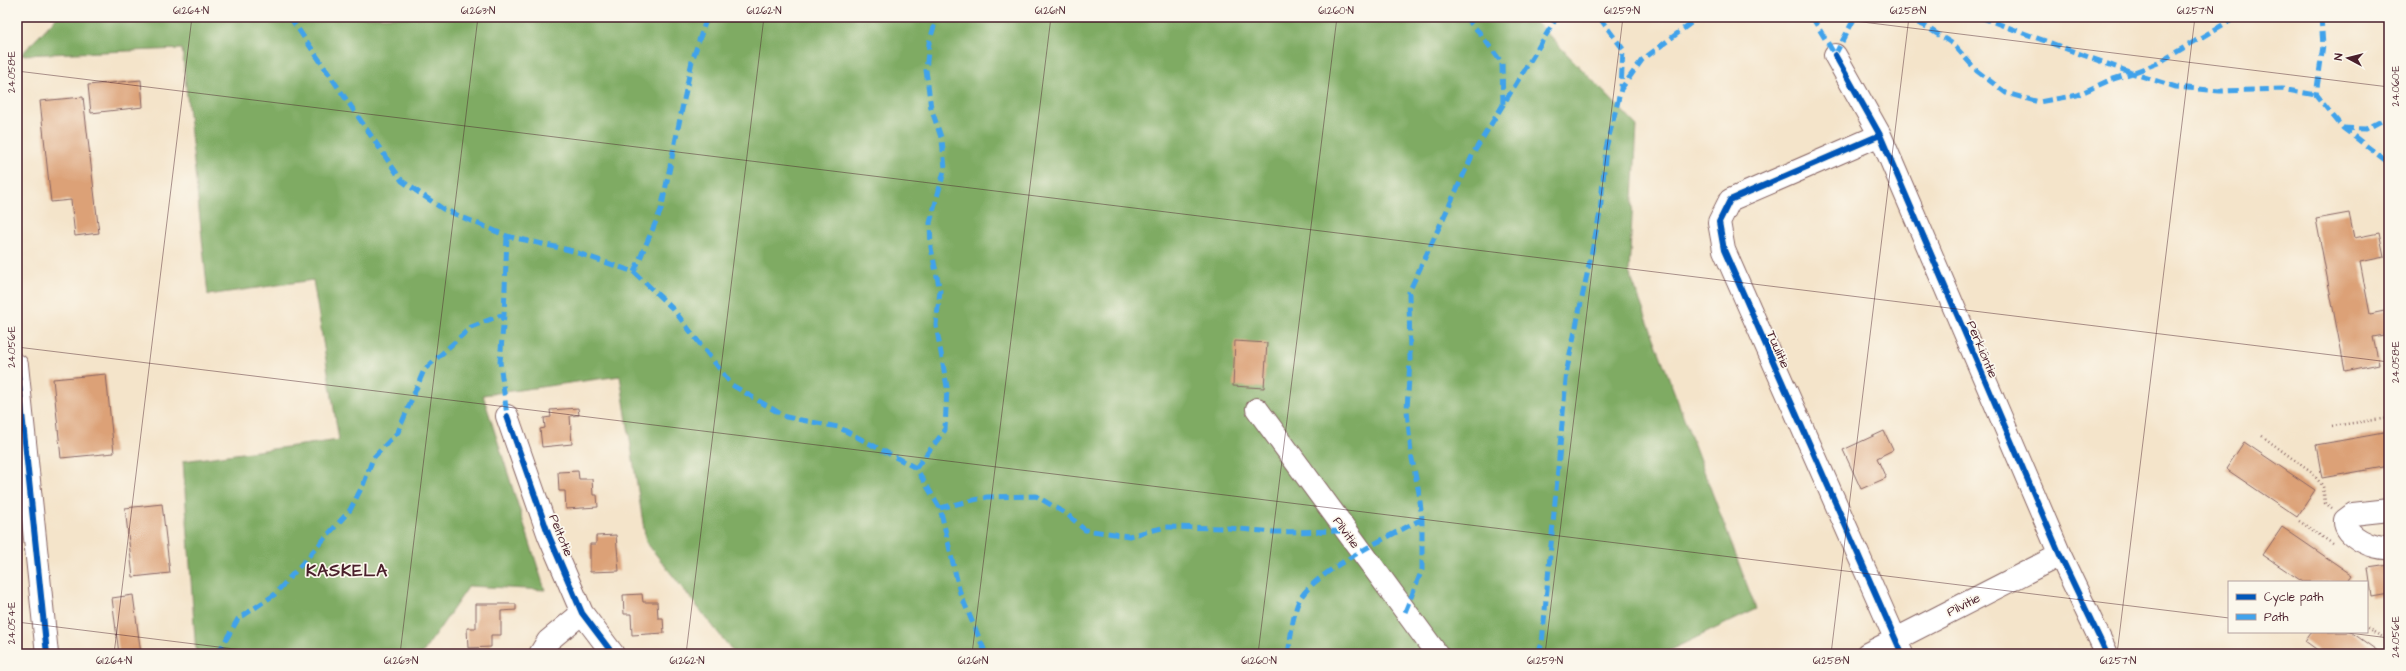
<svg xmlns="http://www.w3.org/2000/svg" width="2406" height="671" viewBox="0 0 2406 671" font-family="'Architects Daughter',sans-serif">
  <rect width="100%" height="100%" fill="#fbf7ec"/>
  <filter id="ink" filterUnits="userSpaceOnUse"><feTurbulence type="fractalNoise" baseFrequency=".025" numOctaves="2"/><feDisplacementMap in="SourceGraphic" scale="8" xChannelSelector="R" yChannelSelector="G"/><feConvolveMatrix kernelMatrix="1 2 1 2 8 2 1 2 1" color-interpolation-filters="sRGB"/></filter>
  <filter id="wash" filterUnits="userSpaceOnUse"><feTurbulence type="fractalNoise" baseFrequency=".012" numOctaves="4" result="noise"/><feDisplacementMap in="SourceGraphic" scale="16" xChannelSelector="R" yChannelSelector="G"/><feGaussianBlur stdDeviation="0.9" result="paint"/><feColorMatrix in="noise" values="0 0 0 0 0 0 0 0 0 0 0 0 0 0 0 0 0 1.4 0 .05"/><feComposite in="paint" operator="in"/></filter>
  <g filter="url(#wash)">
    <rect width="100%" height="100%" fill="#f4e4ca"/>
    <path fill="#7fab63" stroke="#646547" d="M 57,17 L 1531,17 L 1637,126 L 1629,272 L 1756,609 L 1662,654 L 735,654 L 646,542 L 620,376 L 483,395 L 545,590 L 469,586 L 422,654 L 196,654 L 183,461 L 339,440 L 313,280 L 208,295 L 182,49 L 21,55 Z"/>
    <g id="blocks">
      <path fill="#dca177" d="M 141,80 L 143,107 L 91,113 L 88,85 Z
        M 83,97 L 99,233 L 75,236 L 71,200 L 51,202 L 40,101 Z
        M 2349,213 L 2354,238 L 2379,233 L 2384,257 L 2360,262 L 2370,314 L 2389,310 L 2389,334 L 2373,337 L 2379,364 L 2345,371 L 2316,219 Z
        M 1235,341 L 1267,343 L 1264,388 L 1233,386 Z
        M 106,374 L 114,453 L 61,458 L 53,379 Z
        M 578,408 L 579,415 L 570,416 L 572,444 L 542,447 L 540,429 L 545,428 L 544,418 L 551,417 L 550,410 Z
        M 1884,431 L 1893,450 L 1877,458 L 1886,478 L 1861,489 L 1843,450 Z
        M 2389,432 L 2389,466 L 2322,478 L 2316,445 Z
        M 2244,442 L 2315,490 L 2297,517 L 2226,469 Z
        M 578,471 L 579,479 L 592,479 L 593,495 L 597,495 L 598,507 L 566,509 L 565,491 L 559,491 L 558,472 Z
        M 162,504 L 170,573 L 133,577 L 125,508 Z
        M 2282,527 L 2352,575 L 2347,582 L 2303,582 L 2263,555 Z
        M 616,535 L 619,571 L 590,572 L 590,544 L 596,544 L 596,536 Z
        M 2389,565 L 2389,594 L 2372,597 L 2368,568 Z
        M 642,594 L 643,602 L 657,602 L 658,618 L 663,618 L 664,633 L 632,635 L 631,614 L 624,614 L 623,595 Z
        M 133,595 L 141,654 L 119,654 L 112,598 Z
        M 476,604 L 516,604 L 516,610 L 501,611 L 501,635 L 491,635 L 491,647 L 468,648 L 467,628 L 476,628 Z
        M 2311,632 L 2351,632 L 2382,654 L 2323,654 L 2305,641 Z"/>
    </g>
  </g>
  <g filter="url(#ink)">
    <use href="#blocks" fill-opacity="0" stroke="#866463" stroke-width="1"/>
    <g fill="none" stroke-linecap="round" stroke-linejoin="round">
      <defs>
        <path id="minor" d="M 1835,55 L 1880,135 L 2060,555 L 2107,654
          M 1880,135 L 1730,200 L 1719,222 L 1724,250 L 1902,654
          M 17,365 L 47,654
          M 1257,409 L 1437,654
          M 507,416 L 549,536 L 582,613 L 613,654
          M 2389,510 L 2353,514 L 2345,520 C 2343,536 2375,550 2389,548
          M 540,654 L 548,641 L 582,613
          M 1867,654 L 2060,555"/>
      </defs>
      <use href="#minor" stroke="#866463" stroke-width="24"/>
      <path stroke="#866463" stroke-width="2.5" stroke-dasharray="1 3" stroke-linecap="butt" d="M 2332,426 L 2389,418
        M 2262,436 L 2312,473 L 2323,486 L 2325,503 L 2332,508
        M 2299,521 L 2333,544
        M 2367,628 L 2389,641"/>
      <use href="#minor" stroke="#fff" stroke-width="22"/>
      <path stroke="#40a2eb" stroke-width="5" stroke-dasharray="10 5" stroke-linecap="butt" d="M 290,17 L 402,181 L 443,209 L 507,236 L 569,250 L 634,272 L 673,309 L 732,385 L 786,417 L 838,427 L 916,468 L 940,508 L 960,593 L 986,654
        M 1465,17 L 1479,32 L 1502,63 L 1503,106
        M 1599,17 L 1623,49 L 1621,89
        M 1812,17 L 1835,55
        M 1904,17 L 1925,26 L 1953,44 L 1977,71 L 2006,93 L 2039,102 L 2077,95 L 2110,80 L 2132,73 L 2176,87 L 2220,91 L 2282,89 L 2316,95
        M 1980,17 L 2132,73 L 2158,63 L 2236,17
        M 2321,17 L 2323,46 L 2316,95 L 2343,128 L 2389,163
        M 1835,55 L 1853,21 L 1858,17
        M 2343,128 L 2366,129 L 2389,117
        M 507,236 L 504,314 L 500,362 L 507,416
        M 634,272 L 661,210 L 692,61 L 707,17
        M 916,468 L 945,430 L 947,387 L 936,325 L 940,291 L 931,248 L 930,223 L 945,168 L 942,140 L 931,108 L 926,70 L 929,43 L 937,17
        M 940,508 L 987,497 L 1036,496 L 1068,515 L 1085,530 L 1129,536 L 1166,527 L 1228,528 L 1275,532 L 1346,531
        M 1405,612 L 1422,570 L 1422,519 L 1419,493 L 1411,454 L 1407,410 L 1410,360 L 1409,292 L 1474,152 L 1557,17
        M 220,654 L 220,650 L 238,619 L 274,595 L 350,510 L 364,483 L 373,458 L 398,432 L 424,370 L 471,327 L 504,314
        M 1288,654 C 1291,638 1292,618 1298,603 C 1310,573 1392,535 1422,519
        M 1537,654 L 1542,644 L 1567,369 L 1600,213 L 1606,148 L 1621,89 L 1642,60 L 1699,17"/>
      <defs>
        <path id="cycleway" d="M 1835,55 L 1880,135 L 2060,555 L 2107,654
          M 1880,135 L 1730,200 L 1719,222 L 1724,250 L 1902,654
          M 17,365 L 47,654
          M 507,416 L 549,536 L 582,613 L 613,654"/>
      </defs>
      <use href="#cycleway" stroke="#fbf7ec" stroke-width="8"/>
      <use href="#cycleway" stroke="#0057b8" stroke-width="6"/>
    </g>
  </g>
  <path fill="none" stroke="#4a1f2b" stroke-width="1" stroke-opacity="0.45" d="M 1822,17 L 2389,87M 17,71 L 2389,362M 17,347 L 2229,618M 17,622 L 275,654M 2341,632 L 2389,638M 114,654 L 192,17M 400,654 L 478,17M 686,654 L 764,17M 972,654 L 1051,17M 1258,654 L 1337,17M 1545,654 L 1623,17M 1831,654 L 1909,17M 2117,654 L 2195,17"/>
  <g text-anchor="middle" stroke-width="3.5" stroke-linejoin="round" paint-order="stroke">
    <g font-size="13" fill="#4a1f2b" stroke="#fbf7ec">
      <text transform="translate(1779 349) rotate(66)" y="5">Tuulitie</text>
      <text transform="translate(1983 349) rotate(67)" y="5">Perkiöntie</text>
      <text transform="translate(1347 532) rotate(54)" y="5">Pilvitie</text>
      <text transform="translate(562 535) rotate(68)" y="5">Peltotie</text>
      <text transform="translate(1963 604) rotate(-27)" y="5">Pilvitie</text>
    </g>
    <g font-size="17" font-weight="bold" letter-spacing="1" fill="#4a1f2b" stroke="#fbf7ec">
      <text x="347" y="576">KASKELA</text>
    </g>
  </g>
  <rect width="2406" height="671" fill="none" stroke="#fbf7ec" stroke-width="44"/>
  <rect x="2228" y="581" width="140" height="52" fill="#fbf7ec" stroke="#b4a19f"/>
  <rect x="2236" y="594" width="20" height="6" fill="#0057b8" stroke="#b4a19f"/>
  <text x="2264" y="601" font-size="12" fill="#4a1f2b">Cycle path</text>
  <rect x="2236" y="614" width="20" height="6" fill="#40a2eb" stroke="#b4a19f"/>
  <text x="2264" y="621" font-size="12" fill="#4a1f2b">Path</text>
  <g transform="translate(2348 58) rotate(277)" stroke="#fbf7ec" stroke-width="3" paint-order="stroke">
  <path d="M0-3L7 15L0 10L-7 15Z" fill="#4a1f2b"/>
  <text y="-6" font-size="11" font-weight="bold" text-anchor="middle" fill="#4a1f2b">N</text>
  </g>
  <rect x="22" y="22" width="2362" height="627" fill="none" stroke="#4a1f2b" stroke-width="1.5"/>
  <g font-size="10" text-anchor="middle" fill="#4a1f2b">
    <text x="191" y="14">61.264°N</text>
    <text x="478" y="14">61.263°N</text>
    <text x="764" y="14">61.262°N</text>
    <text x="1050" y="14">61.261°N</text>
    <text x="1336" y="14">61.260°N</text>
    <text x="1622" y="14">61.259°N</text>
    <text x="1908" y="14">61.258°N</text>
    <text x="2195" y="14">61.257°N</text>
    <text transform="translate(11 72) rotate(-90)" y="4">24.058°E</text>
    <text transform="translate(2395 86) rotate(-90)" y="4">24.060°E</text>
    <text transform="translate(11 347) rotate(-90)" y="4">24.056°E</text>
    <text transform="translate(2395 362) rotate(-90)" y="4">24.058°E</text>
    <text transform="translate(11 623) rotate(-90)" y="4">24.054°E</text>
    <text transform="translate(2395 637) rotate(-90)" y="4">24.056°E</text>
    <text x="114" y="664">61.264°N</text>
    <text x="401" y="664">61.263°N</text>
    <text x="687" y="664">61.262°N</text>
    <text x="973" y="664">61.261°N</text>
    <text x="1259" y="664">61.260°N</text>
    <text x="1545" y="664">61.259°N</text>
    <text x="1831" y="664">61.258°N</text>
    <text x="2118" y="664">61.257°N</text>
  </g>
</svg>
